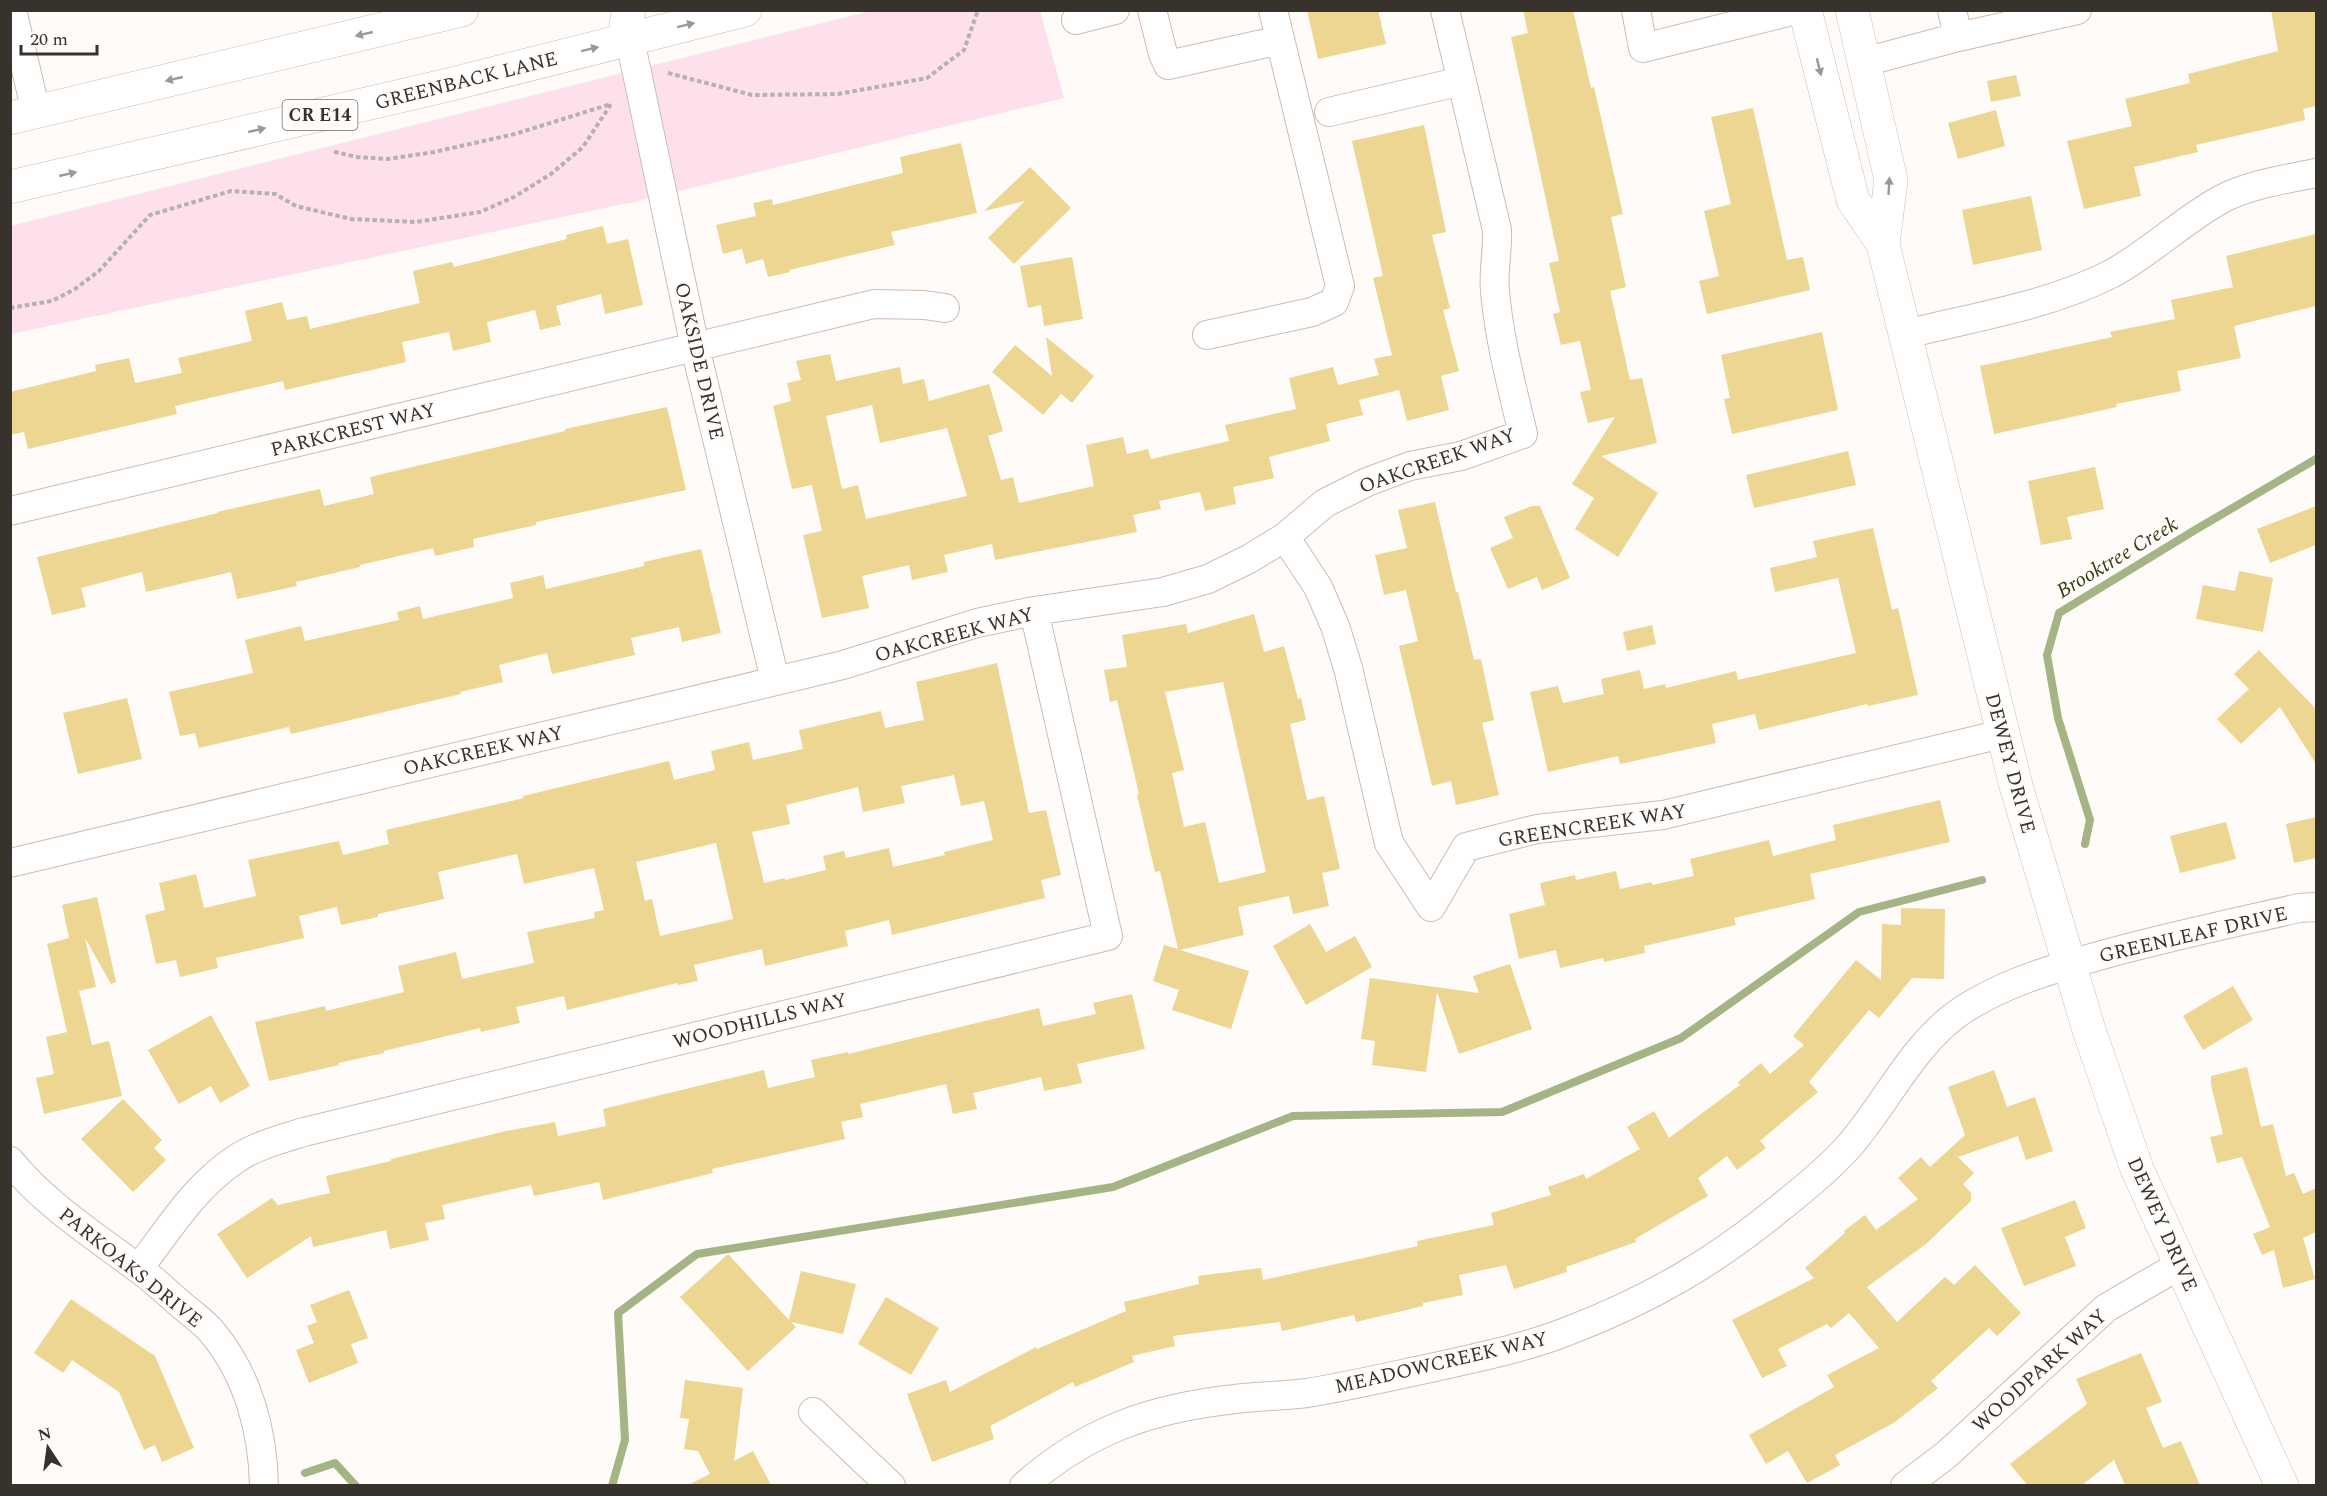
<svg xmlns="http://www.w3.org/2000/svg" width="2327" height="1496" viewBox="0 0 2327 1496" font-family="Spectral,serif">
  <rect width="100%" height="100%" fill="#fefbf8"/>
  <path fill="#fde0eb" d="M 870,11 L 1040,11 L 1064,98 L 638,201 L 11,334 L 10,226 Z"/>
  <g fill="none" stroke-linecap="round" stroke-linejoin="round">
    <path stroke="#a4b484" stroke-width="8" d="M 2085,844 L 2090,820 L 2058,718 L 2047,655 L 2059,613 L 2195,530 L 2316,459
      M 305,1473 L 335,1463 L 356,1486
      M 612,1486 L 625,1440 L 618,1313 L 697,1254 L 1113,1187 L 1293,1116 L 1502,1112 L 1681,1038 L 1859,912 L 1982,880"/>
  </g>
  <path fill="#edd692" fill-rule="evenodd" d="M 1307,10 L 1378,10 L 1386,44 L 1318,59 Z
    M 1523,10 L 1573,10 L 1591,88 L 1594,87 L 1623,214 L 1611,217 L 1626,287 L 1610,291 L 1630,380 L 1642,378 L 1657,443 L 1601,456 L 1658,493 L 1618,557 L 1575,529 L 1594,498 L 1572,484 L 1615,417 L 1588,423 L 1580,392 L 1591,390 L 1580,341 L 1561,345 L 1553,314 L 1560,312 L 1549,263 L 1559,261 L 1511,37 L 1528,33 Z
    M 2271,10 L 2316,10 L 2316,106 L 2303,109 L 2305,120 L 2196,145 L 2198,152 L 2134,167 L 2141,196 L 2084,209 L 2067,141 L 2132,126 L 2125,99 L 2190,83 L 2188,74 L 2278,51 Z
    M 2016,75 L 2021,96 L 1991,102 L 1987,81 Z
    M 1753,108 L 1787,260 L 1803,257 L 1810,290 L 1707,314 L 1699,281 L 1719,276 L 1704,211 L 1731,204 L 1711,117 Z
    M 1996,110 L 2005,146 L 1958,159 L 1948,123 Z
    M 1424,125 L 1446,232 L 1432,235 L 1450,308 L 1443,310 L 1459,371 L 1441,376 L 1449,410 L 1407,421 L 1399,390 L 1359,400 L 1363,415 L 1326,424 L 1330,441 L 1269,457 L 1274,478 L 1233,487 L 1236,504 L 1205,511 L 1200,492 L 1159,501 L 1161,509 L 1133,515 L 1137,532 L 995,560 L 992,544 L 944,555 L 948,572 L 912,580 L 909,565 L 862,576 L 869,608 L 822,618 L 803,535 L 822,531 L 812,485 L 792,489 L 773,406 L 791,401 L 787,383 L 801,380 L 796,361 L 830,354 L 836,381 L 900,367 L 903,384 L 924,379 L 929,401 L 989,384 L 1003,431 L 988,436 L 1001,480 L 1013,477 L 1019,503 L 1094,486 L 1086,445 L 1123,437 L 1127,454 L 1148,449 L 1151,459 L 1229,441 L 1225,425 L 1296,409 L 1289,378 L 1333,367 L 1338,385 L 1379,375 L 1374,359 L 1392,355 L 1373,278 L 1383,276 L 1352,141 ZM 872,405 L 880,443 L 947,428 L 967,496 L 866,519 L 858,485 L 842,489 L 826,416 Z
    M 961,143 L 977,213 L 891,232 L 895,245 L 789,270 L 790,272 L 768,277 L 763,259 L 746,264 L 742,249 L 723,254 L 716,225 L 756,216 L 753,203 L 772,199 L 773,205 L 903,173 L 900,157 Z
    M 1030,167 L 1071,208 L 1014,264 L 988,238 L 1025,201 L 984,211 Z
    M 2031,196 L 2042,250 L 1973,265 L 1962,210 Z
    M 603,226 L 607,244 L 628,239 L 643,305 L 605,314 L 601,294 L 556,306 L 561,325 L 540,330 L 535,310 L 487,322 L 491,342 L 453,351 L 449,332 L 402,342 L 406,362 L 285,390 L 283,381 L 175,406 L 177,414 L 28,449 L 24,432 L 10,435 L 10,392 L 96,371 L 95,365 L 129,358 L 135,383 L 182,373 L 178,358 L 252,341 L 245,311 L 282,302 L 287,320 L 307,316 L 310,329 L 420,303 L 413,271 L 452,262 L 454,267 L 567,239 L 566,235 Z
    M 2316,234 L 2316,306 L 2234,326 L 2241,358 L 2177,371 L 2181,391 L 2116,404 L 2117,407 L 1994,434 L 1980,366 L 2112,337 L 2110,332 L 2175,319 L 2171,300 L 2233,287 L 2226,256 Z
    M 1072,257 L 1083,319 L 1044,326 L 1041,305 L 1028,308 L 1020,266 Z
    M 1822,332 L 1838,410 L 1732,434 L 1724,399 L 1730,398 L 1721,355 Z
    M 1046,337 L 1094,376 L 1072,403 L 1061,394 L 1043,415 L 992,372 L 1015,345 L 1052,376 Z
    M 667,407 L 686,490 L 536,522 L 536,525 L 473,539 L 474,547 L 435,556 L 433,548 L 360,565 L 360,567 L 296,582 L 297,586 L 237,599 L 231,572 L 146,592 L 142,572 L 81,588 L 86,607 L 52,615 L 37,557 L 218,513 L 217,512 L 320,489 L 324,506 L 374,494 L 370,477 L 565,431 L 565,429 Z
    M 1848,451 L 1856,485 L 1754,508 L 1746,475 Z
    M 2095,467 L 2104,509 L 2067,517 L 2072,539 L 2041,545 L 2028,481 Z
    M 1435,502 L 1456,592 L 1458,592 L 1474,660 L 1481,659 L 1494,720 L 1482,723 L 1499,795 L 1456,805 L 1451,781 L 1432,786 L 1399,646 L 1418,641 L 1406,590 L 1384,595 L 1375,555 L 1407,548 L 1398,510 Z
    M 1532,506 L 1540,506 L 1570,578 L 1542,590 L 1537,577 L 1508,589 L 1490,548 L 1513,538 L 1504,517 Z
    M 2316,506 L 2316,545 L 2270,563 L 2257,529 Z
    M 1873,528 L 1892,610 L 1898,608 L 1918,695 L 1868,706 L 1867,704 L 1759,730 L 1755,714 L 1712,724 L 1716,743 L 1620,764 L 1618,756 L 1548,772 L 1530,692 L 1558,686 L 1563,703 L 1604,694 L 1601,679 L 1640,670 L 1644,689 L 1665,684 L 1666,688 L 1736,671 L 1738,680 L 1856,653 L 1838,578 L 1775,592 L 1770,568 L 1817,557 L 1813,541 Z
    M 701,549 L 721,633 L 682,642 L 679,627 L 631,638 L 635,655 L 552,674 L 547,653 L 499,665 L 503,682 L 460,692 L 461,694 L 291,734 L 289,727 L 199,748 L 195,733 L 180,736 L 169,692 L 253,673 L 245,640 L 301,626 L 305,641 L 399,620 L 397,612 L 420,606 L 423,619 L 513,598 L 510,583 L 543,575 L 546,589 L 644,566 L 644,562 Z
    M 2239,571 L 2273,578 L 2263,632 L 2196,619 L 2203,585 L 2235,591 Z
    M 1254,614 L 1264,652 L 1284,646 L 1298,699 L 1301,698 L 1306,720 L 1290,724 L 1307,800 L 1324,796 L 1340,869 L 1322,873 L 1329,906 L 1293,914 L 1289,896 L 1238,907 L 1244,935 L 1180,950 L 1249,971 L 1231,1029 L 1172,1010 L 1179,990 L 1153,981 L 1164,945 L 1178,949 L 1160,871 L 1155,872 L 1137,795 L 1139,794 L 1117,700 L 1110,702 L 1104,670 L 1127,667 L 1122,635 L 1186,624 L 1188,633 ZM 1223,682 L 1266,872 L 1219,883 L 1205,822 L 1184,827 L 1172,773 L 1184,770 L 1165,692 Z
    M 1652,625 L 1656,644 L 1627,651 L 1623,632 Z
    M 2259,650 L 2316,709 L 2316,764 L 2280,707 L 2241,744 L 2217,719 L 2249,689 L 2234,674 Z
    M 997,663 L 1029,813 L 1046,810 L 1061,875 L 1041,880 L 1045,898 L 892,935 L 889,920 L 845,931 L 848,946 L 765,966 L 762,949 L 694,965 L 698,981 L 678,985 L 677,983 L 567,1010 L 564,996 L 516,1007 L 520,1023 L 481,1032 L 480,1028 L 384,1051 L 384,1053 L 338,1063 L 339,1065 L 269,1081 L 255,1022 L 325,1006 L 326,1011 L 404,992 L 398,966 L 456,952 L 462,979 L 534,963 L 527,932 L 595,918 L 594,912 L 604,910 L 594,868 L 524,884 L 517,854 L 438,872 L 444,899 L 378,914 L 378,917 L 341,925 L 337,907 L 299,916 L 304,938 L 216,958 L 218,968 L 180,977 L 176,960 L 156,964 L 145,915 L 165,910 L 159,883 L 196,874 L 204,908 L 256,896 L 248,860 L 339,841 L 343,855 L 389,844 L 386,830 L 524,798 L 523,796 L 669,761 L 674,780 L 715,770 L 711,751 L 749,742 L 753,760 L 803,749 L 799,730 L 881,711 L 885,728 L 924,720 L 916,682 ZM 954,775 L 961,806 L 984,801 L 993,840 L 944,852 L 945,855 L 893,867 L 889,848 L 846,858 L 844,851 L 823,856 L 826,870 L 785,880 L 785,878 L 764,883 L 752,832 L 790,824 L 786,805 L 858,787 L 863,812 L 905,803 L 901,786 ZM 716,843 L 733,919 L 660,936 L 652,899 L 645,901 L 636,862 Z
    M 127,698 L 142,759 L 78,774 L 63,713 Z
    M 1940,800 L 1950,842 L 1810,874 L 1815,899 L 1734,918 L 1736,925 L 1644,946 L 1645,953 L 1604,962 L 1603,958 L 1560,968 L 1556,950 L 1519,959 L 1509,914 L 1545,905 L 1540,883 L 1575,875 L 1576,880 L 1616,871 L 1620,889 L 1652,882 L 1652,885 L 1694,876 L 1690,859 L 1769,840 L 1773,856 L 1836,840 L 1833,825 Z
    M 2316,817 L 2316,858 L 2294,863 L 2286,824 Z
    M 2226,822 L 2236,859 L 2180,873 L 2170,836 Z
    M 97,897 L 116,982 L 111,984 L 85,938 L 96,987 L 79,991 L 92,1045 L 109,1041 L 122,1096 L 44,1114 L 36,1078 L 54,1074 L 46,1037 L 67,1032 L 47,944 L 69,938 L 62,905 Z
    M 1901,908 L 1945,909 L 1944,979 L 1912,978 L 1879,1018 L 1869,1010 L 1809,1082 L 1818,1092 L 1760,1141 L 1766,1148 L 1737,1170 L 1727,1156 L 1698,1178 L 1708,1196 L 1635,1239 L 1636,1242 L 1566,1267 L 1567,1272 L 1514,1289 L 1506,1265 L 1459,1275 L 1463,1295 L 1423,1303 L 1423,1306 L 1356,1322 L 1354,1315 L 1282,1331 L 1280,1322 L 1173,1336 L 1175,1346 L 1132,1356 L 1134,1362 L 1075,1387 L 1073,1382 L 990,1426 L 994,1439 L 932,1462 L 907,1394 L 946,1380 L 950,1392 L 1036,1347 L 1037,1349 L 1126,1311 L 1124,1302 L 1199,1284 L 1198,1276 L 1261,1268 L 1263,1280 L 1418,1246 L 1417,1241 L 1494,1225 L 1491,1213 L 1551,1195 L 1548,1187 L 1584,1174 L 1586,1179 L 1640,1149 L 1627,1127 L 1654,1111 L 1669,1138 L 1740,1085 L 1738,1082 L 1761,1063 L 1770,1074 L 1804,1045 L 1793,1036 L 1856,960 L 1881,980 L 1882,924 L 1901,925 Z
    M 1310,924 L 1326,952 L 1355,936 L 1372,967 L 1306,1005 L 1273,946 Z
    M 1510,964 L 1532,1029 L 1459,1054 L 1437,992 L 1426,1072 L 1372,1065 L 1375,1041 L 1361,1039 L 1370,978 L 1479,993 L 1473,976 Z
    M 2233,986 L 2253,1020 L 2203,1050 L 2183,1016 Z
    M 1132,994 L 1145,1049 L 1077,1064 L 1082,1083 L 1044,1091 L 1041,1077 L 973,1093 L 977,1109 L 953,1114 L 946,1084 L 860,1104 L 863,1117 L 841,1122 L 845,1139 L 712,1169 L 713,1173 L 603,1200 L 599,1182 L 534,1196 L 531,1185 L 442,1205 L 445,1219 L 425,1223 L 429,1240 L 390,1249 L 386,1230 L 313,1247 L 311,1236 L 247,1278 L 217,1234 L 272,1198 L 278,1205 L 330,1193 L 326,1176 L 391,1161 L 391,1159 L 506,1131 L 555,1122 L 558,1136 L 606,1126 L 603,1109 L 764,1070 L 768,1088 L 815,1077 L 811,1060 L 848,1052 L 848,1054 L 1039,1008 L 1043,1026 L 1096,1014 L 1093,1003 Z
    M 211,1015 L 250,1086 L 220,1103 L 211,1086 L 179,1104 L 148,1050 Z
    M 2247,1067 L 2261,1127 L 2273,1124 L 2286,1176 L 2294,1173 L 2303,1194 L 2316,1188 L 2316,1232 L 2303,1238 L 2315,1279 L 2283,1288 L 2274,1250 L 2262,1255 L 2253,1234 L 2270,1227 L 2242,1157 L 2217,1163 L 2210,1137 L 2223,1134 L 2211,1085 L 2211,1076 Z
    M 1994,1070 L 2007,1107 L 2035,1097 L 2053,1151 L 2026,1160 L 2018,1136 L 1958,1157 L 1974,1173 L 1963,1184 L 1971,1193 L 1971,1201 L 1926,1244 L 1867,1287 L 1897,1322 L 1945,1277 L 1954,1285 L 1975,1265 L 2021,1313 L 1997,1336 L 1989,1328 L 1931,1381 L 1938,1388 L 1895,1422 L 1835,1455 L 1840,1465 L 1807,1483 L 1788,1451 L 1766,1464 L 1749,1435 L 1834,1387 L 1827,1375 L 1879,1348 L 1849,1313 L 1831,1328 L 1827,1324 L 1778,1349 L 1787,1366 L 1762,1378 L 1732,1320 L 1814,1278 L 1805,1268 L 1845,1233 L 1844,1231 L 1865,1215 L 1876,1230 L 1918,1199 L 1898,1178 L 1921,1157 L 1930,1167 L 1965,1135 L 1948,1087 Z
    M 123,1099 L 162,1140 L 154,1148 L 166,1160 L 133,1192 L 81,1139 Z
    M 2075,1200 L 2086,1228 L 2065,1237 L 2076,1266 L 2024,1286 L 2001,1228 Z
    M 728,1254 L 789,1320 L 801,1271 L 856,1284 L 843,1334 L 791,1322 L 796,1327 L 748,1371 L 680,1297 Z
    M 349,1290 L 368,1338 L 351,1344 L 358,1363 L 309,1383 L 296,1350 L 314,1343 L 307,1326 L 317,1322 L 310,1305 Z
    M 886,1297 L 939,1328 L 911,1375 L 858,1344 Z
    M 71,1299 L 155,1356 L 194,1448 L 162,1462 L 155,1445 L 144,1450 L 119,1392 L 72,1360 L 63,1373 L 34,1353 Z
    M 2141,1353 L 2162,1402 L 2146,1408 L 2163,1448 L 2181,1441 L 2200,1485 L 2125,1485 L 2114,1460 L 2082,1485 L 2027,1485 L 2010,1464 L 2087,1404 L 2076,1379 Z
    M 685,1380 L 743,1388 L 734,1461 L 753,1451 L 771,1485 L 688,1485 L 710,1474 L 698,1451 L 684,1449 L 689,1419 L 680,1418 Z"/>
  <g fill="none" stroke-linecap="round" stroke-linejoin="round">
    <defs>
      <path id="minor" d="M 12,10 L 36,112
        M 1152,10 L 1163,54 L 1168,65 L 1280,40
        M 1636,10 L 1643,48 L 1796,10
        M 1952,10 L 1958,37
        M 1076,20 L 1115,10
        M 630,40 L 695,347 L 775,680
        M 1864,62 L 1958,37 L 2077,10
        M 1329,112 L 1462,81
        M 1906,334 C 1974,317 2048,306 2111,274 C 2150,253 2182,221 2220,200 C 2246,185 2287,179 2316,173
        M 1207,335 L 1312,312 L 1334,302 L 1340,286 L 1273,10
        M 10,511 L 874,304 L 924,305 L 945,308
        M 1285,537 L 1318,587 L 1335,626 L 1348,668 L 1389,843 L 1431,907 L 1466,847 L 1537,829 L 1663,815 L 2002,734
        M 10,863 L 843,665 L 977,623 L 1034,611 L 1163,592 L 1208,579 L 1249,559 L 1285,537 L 1325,503 L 1367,482 L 1410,466 L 1461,456 L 1523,434 C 1512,387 1499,339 1495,291 C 1493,271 1498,250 1497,230 L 1445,10
        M 10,1161 C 45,1204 92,1234 136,1267 C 151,1277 164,1290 178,1302 C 189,1312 203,1321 212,1332 C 248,1375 263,1431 264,1486
        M 139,1268 C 169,1229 194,1187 236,1159 C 255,1146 281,1139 304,1132 L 1108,936 L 1034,611
        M 813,1412 L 891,1486
        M 1024,1486 C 1087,1430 1152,1408 1235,1399 C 1259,1396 1283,1396 1307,1393 C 1350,1386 1392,1376 1435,1367 C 1480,1357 1525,1348 1568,1331 C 1649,1300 1713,1263 1780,1208 C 1804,1189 1830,1168 1850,1145 C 1887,1102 1913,1044 1961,1011 C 2001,985 2042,972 2088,959 C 2157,939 2229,924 2299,908 L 2316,907
        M 1905,1486 L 1946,1455 L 2106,1308 L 2180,1265"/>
      <path id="major" d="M 629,10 L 626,24 L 630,40
        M 1805,10 L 1853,200 L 1883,244
        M 1852,10 L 1891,180 L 1883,244 L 2016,786 L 2090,1033 L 2137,1169 L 2282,1486
        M 10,118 L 462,10
        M 10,187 L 452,84 L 745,10"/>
    </defs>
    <use href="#minor" stroke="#cdbdb2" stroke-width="30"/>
    <use href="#major" stroke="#cdbdb2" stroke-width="34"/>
    <path stroke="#b5b1ad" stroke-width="4" stroke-dasharray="4.5 3" stroke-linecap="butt" d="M 668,73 L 752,95 L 838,94 L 927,78 L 964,50 L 978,10
      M 10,308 L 52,301 L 75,289 L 99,271 L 150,215 L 231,191 L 275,194 L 296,206 L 351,219 L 416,222 L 480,212 L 514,197 L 551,174 L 583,147 L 611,104 L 515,134 L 434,152 L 388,159 L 357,157 L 331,151"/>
    <use href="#minor" stroke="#fff" stroke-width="28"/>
    <use href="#major" stroke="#fff" stroke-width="33"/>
  </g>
  <defs><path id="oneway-solid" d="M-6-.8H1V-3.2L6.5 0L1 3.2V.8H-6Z" transform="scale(1.5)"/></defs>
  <g fill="#9c9896">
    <use href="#oneway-solid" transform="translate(686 25) rotate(-14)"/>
    <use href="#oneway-solid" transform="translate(364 34) rotate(167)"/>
    <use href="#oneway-solid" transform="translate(590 49) rotate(-14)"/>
    <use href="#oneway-solid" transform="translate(1819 67) rotate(76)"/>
    <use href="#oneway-solid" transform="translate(174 79) rotate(167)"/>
    <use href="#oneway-solid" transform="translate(257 130) rotate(-13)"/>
    <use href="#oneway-solid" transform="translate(68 174) rotate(-13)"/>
    <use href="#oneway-solid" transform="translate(1889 186) rotate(-87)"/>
  </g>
  <g text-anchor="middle" stroke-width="4.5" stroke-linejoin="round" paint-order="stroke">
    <rect fill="#fefbf8" stroke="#736e6a" stroke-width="1.5" x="282.5" y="100" width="75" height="30" rx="4.5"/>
    <g font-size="18" font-weight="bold" fill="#38322d">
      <text x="320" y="121">CR E14</text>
    </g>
    <g font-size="20" fill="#38322d" stroke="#fefbf8">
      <text transform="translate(466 80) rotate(-14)" y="7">GREENBACK LANE</text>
      <text transform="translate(700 361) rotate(77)" y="7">OAKSIDE DRIVE</text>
      <text transform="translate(353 429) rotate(-14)" y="7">PARKCREST WAY</text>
      <text transform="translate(1437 460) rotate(-19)" y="7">OAKCREEK WAY</text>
      <text transform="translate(954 634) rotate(-15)" y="7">OAKCREEK WAY</text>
      <text transform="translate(483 750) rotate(-13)" y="7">OAKCREEK WAY</text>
      <text transform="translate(2011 763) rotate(75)" y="7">DEWEY DRIVE</text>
      <text transform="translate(1592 825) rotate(-9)" y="7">GREENCREEK WAY</text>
      <text transform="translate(2193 934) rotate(-13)" y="7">GREENLEAF DRIVE</text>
      <text transform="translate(760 1020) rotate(-14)" y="7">WOODHILLS WAY</text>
      <text transform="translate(2163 1224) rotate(66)" y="7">DEWEY DRIVE</text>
      <text transform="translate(131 1267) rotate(39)" y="7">PARKOAKS DRIVE</text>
      <text transform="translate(1441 1362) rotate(-13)" y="7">MEADOWCREEK WAY</text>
      <text transform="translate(2039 1370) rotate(-42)" y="7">WOODPARK WAY</text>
    </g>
    <g font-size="21" font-style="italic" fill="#303e0f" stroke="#fefbf8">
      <text transform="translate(2117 557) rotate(-31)" y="7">Brooktree Creek</text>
    </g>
  </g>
  <rect width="2327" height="1496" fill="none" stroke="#38322d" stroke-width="24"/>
  <g transform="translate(48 1448) rotate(347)" stroke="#fefbf8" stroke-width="4.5" paint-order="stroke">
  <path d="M0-4.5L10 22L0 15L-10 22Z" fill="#38322d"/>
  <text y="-9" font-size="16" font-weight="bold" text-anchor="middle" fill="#38322d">N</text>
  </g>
  <path d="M21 45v9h76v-9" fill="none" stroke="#38322d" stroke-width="3"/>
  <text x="30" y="45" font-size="18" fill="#38322d" stroke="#fefbf8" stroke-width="4.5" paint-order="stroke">20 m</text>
</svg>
